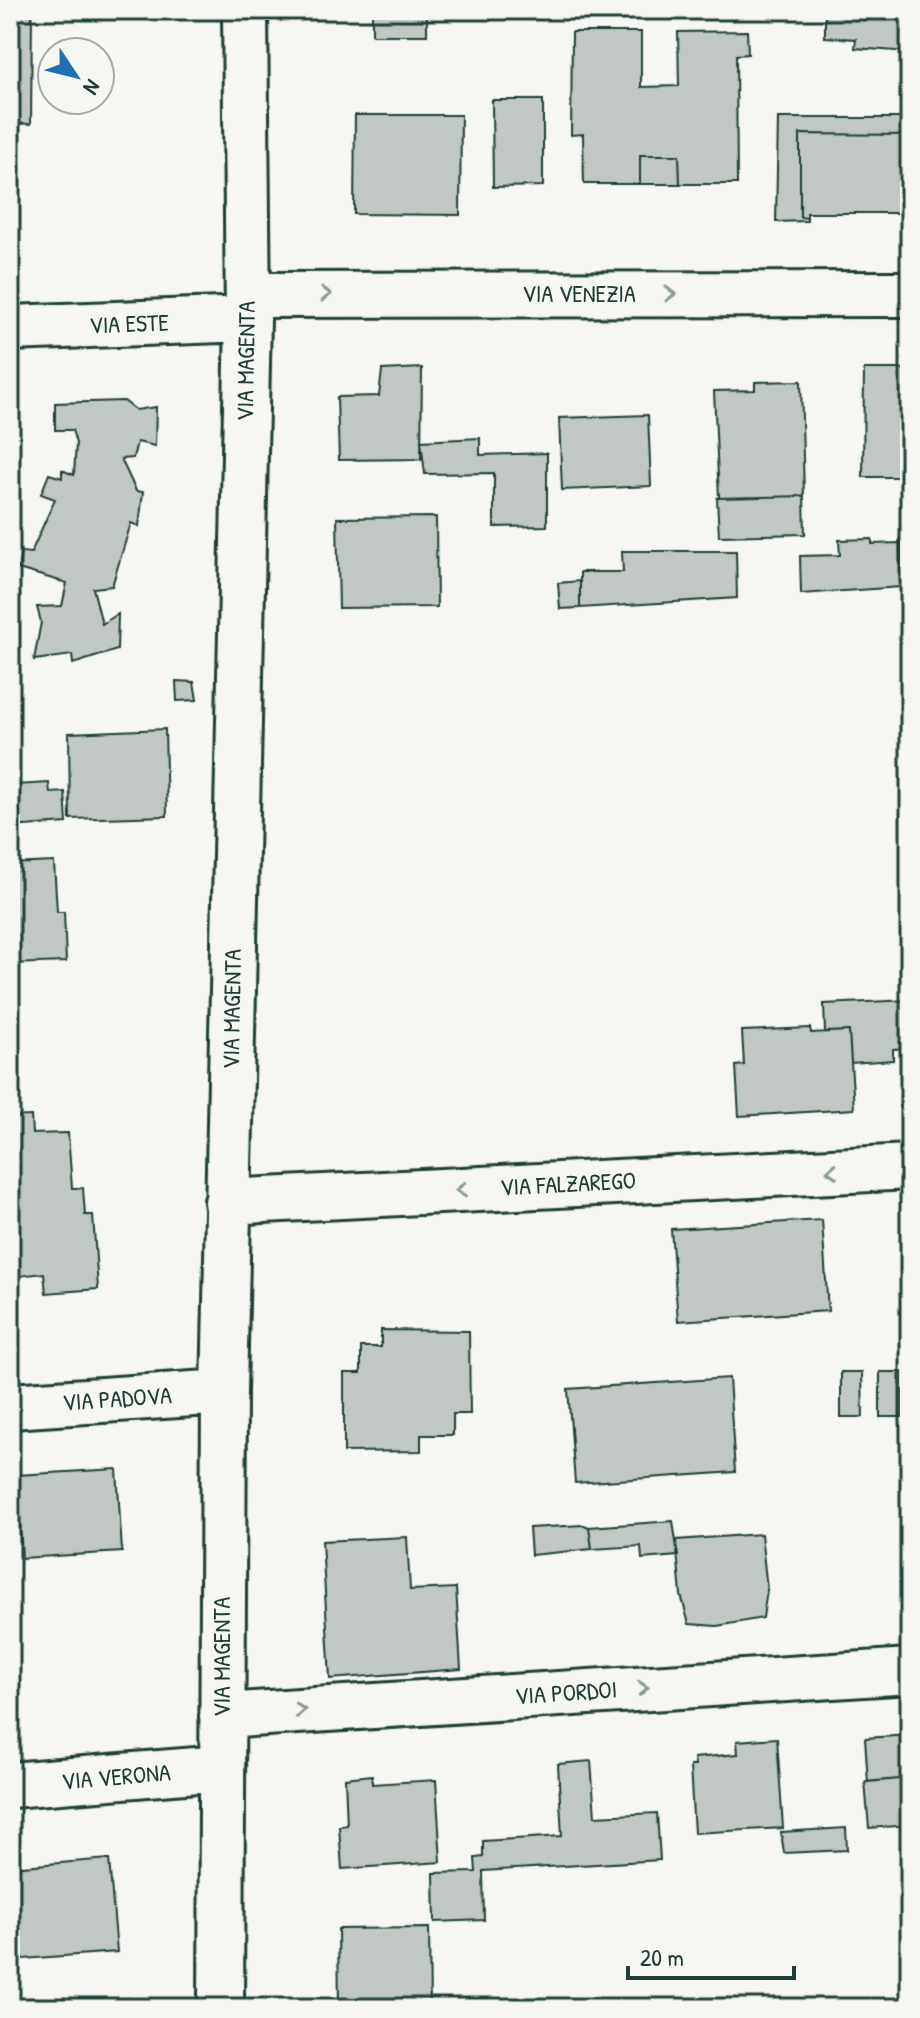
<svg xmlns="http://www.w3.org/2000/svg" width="920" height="2018" viewBox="0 0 920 2018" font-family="'Patrick Hand',sans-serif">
  <rect width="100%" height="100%" fill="#f6f6f2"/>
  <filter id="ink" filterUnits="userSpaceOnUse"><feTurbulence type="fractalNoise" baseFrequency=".0125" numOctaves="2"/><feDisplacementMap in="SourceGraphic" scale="16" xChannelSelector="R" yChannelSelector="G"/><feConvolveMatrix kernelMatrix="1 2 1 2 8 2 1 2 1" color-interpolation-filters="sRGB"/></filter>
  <g filter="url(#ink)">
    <path fill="#c1c8c3" stroke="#1f3d34" stroke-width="2" d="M 10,10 L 32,10 L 31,124 L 10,123 Z
      M 372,10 L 427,10 L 427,35 L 372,35 Z
      M 825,10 L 910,10 L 910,52 L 855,48 L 856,39 L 825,37 Z
      M 747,31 L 748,54 L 736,55 L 737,184 L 680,184 L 679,155 L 640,155 L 640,184 L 584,184 L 583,134 L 571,135 L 572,32 L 641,32 L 641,87 L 679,86 L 678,32 Z
      M 492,100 L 543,100 L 543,186 L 493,187 Z
      M 355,115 L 461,115 L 460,215 L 354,214 Z
      M 778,118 L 910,118 L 910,135 L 800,134 L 800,217 L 807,218 L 807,221 L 776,222 Z
      M 800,134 L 910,135 L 910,213 L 807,213 L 807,218 L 800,217 Z
      M 640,155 L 679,155 L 680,184 L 640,184 Z
      M 422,368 L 421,459 L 339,460 L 337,397 L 379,396 L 382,370 Z
      M 864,369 L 910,369 L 910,477 L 863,477 Z
      M 801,381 L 804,496 L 719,498 L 714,391 L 755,390 L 755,382 Z
      M 124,401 L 136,410 L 156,407 L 155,446 L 137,442 L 133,458 L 121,459 L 136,491 L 143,492 L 139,526 L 131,523 L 112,586 L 93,588 L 102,624 L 118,614 L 117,650 L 73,664 L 72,655 L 34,660 L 41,622 L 37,607 L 62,606 L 67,583 L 18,569 L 21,552 L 31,553 L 55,499 L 41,494 L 49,474 L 62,478 L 62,470 L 74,475 L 76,443 L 72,430 L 55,430 L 55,403 Z
      M 648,415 L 651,486 L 562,490 L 559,418 Z
      M 480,438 L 480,455 L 547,453 L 547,526 L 494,527 L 494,473 L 425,474 L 421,441 Z
      M 804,496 L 805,534 L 719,536 L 717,498 Z
      M 436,517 L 437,607 L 339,608 L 337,518 Z
      M 910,537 L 910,587 L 901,587 L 900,538 Z
      M 872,539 L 872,544 L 901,543 L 901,587 L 801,594 L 800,556 L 840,555 L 839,540 Z
      M 622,551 L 736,551 L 737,598 L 580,608 L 580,572 L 623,572 Z
      M 580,581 L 580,608 L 560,609 L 558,583 Z
      M 176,681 L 194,682 L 197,700 L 177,701 Z
      M 10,707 L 15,707 L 15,785 L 49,783 L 50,793 L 65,792 L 67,823 L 10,827 Z
      M 165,729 L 167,816 L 70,819 L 69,733 Z
      M 54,862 L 57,912 L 64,912 L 66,962 L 10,964 L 10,864 Z
      M 910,1000 L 910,1048 L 893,1049 L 893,1060 L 851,1063 L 849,1031 L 825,1032 L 824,1004 Z
      M 810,1028 L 811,1033 L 849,1031 L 854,1109 L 739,1116 L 736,1066 L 744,1065 L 742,1031 Z
      M 31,1116 L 32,1134 L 68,1133 L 72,1188 L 83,1188 L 85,1215 L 93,1215 L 98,1289 L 46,1293 L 44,1273 L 10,1277 L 10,1117 Z
      M 822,1220 L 828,1311 L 678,1321 L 671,1229 Z
      M 381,1330 L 469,1331 L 470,1414 L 453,1414 L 453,1435 L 421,1435 L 421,1451 L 344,1452 L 344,1373 L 361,1373 L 361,1347 L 381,1347 Z
      M 841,1372 L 862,1372 L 863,1417 L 841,1417 Z
      M 880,1372 L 902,1372 L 902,1417 L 880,1417 Z
      M 729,1378 L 735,1472 L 575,1483 L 568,1389 Z
      M 117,1469 L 122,1552 L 22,1558 L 17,1475 Z
      M 673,1521 L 678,1556 L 642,1559 L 641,1546 L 592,1549 L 589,1527 Z
      M 584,1525 L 589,1527 L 592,1549 L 531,1555 L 529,1528 Z
      M 761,1534 L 767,1589 L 763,1618 L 717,1626 L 689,1624 L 681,1595 L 676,1540 Z
      M 407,1537 L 410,1590 L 456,1588 L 461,1669 L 330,1679 L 322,1541 Z
      M 910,1735 L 910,1778 L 868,1782 L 865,1738 Z
      M 777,1738 L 783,1828 L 694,1833 L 690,1766 L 695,1766 L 694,1758 L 738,1754 L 737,1741 Z
      M 591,1761 L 595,1816 L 657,1813 L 660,1860 L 483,1871 L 484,1920 L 435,1922 L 434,1873 L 476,1872 L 475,1858 L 483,1857 L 483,1841 L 562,1836 L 558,1764 Z
      M 372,1775 L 372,1784 L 436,1780 L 441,1862 L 342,1869 L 339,1826 L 347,1825 L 345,1778 Z
      M 910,1778 L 910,1825 L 869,1828 L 865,1782 Z
      M 846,1828 L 847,1850 L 784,1853 L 781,1832 Z
      M 109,1859 L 117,1952 L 10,1960 L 10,1867 Z
      M 429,1928 L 430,2008 L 339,2008 L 338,1929 Z
      M 129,1998 L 130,2008 L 76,2008 L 75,2002 Z"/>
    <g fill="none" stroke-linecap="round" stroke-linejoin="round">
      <defs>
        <path id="minor" d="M 248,295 L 910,294
          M 10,328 L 248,319
          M 227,1202 L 910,1167
          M 10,1406 L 224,1392
          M 222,1716 L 910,1671
          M 10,1785 L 222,1768
          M 221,2008 L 224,1392 L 248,319 L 245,10"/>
      </defs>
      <use href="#minor" stroke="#1f3d34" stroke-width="50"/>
      <use href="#minor" stroke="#f6f6f2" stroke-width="44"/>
    </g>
    <defs><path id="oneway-chevron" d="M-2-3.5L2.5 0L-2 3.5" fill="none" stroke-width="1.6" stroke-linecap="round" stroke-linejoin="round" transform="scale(2)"/></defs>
    <g stroke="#8a9a93">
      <use href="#oneway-chevron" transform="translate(326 294)"/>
      <use href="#oneway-chevron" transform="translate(670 294)"/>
      <use href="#oneway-chevron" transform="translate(832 1171) rotate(177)"/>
      <use href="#oneway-chevron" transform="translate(461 1190) rotate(177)"/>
      <use href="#oneway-chevron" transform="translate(643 1688) rotate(-4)"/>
      <use href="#oneway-chevron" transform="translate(300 1710) rotate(-4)"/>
    </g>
  </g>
  <g text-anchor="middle" stroke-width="7" stroke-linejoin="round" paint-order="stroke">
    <g font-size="24" fill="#1f3d34" stroke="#f6f6f2">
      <text x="579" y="302">VIA VENEZIA</text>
      <text transform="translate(129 324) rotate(-2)" y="8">VIA ESTE</text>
      <text transform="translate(246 361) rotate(-89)" y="8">VIA MAGENTA</text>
      <text transform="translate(232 1009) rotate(-89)" y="8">VIA MAGENTA</text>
      <text transform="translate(568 1184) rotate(-3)" y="8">VIA FALZAREGO</text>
      <text transform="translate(117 1399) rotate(-4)" y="8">VIA PADOVA</text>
      <text transform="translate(222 1657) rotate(-90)" y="8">VIA MAGENTA</text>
      <text transform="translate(566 1693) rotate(-4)" y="8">VIA PORDOI</text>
      <text transform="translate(116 1777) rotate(-5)" y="8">VIA VERONA</text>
    </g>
  </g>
  <rect width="920" height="2018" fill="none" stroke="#f6f6f2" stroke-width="40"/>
  <rect x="20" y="20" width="880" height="1978" fill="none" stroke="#1f3d34" stroke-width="3" filter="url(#ink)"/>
  <g transform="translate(76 76) rotate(125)"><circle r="38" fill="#f6f6f2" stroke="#a0aca6" stroke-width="2"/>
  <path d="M0-6L14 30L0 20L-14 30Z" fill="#1f6fb2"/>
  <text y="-12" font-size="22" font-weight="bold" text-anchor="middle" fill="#1f3d34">N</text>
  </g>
  <path d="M628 1966v12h166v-12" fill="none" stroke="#1f3d34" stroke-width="4"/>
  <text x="640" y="1966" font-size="24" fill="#1f3d34" stroke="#f6f6f2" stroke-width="6" paint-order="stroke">20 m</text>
</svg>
